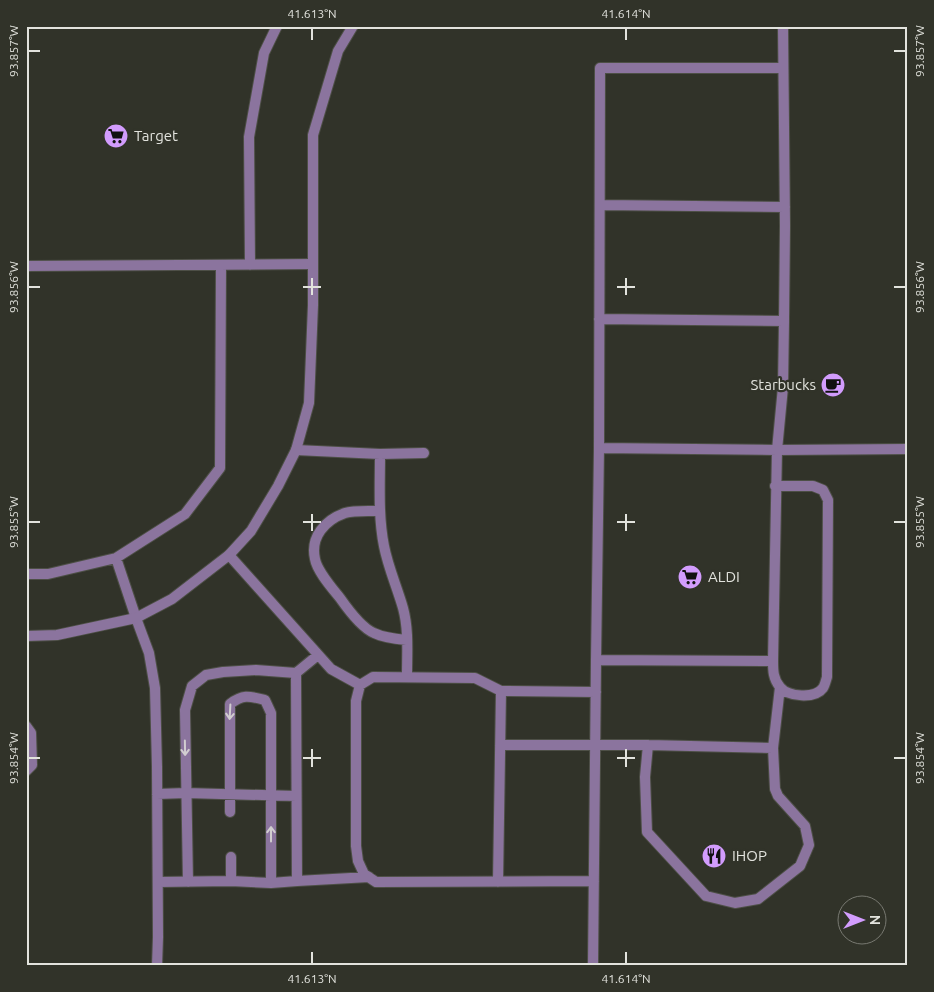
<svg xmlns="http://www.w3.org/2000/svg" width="934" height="992" viewBox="0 0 934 992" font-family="Ubuntu,sans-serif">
  <rect width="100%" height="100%" fill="#313329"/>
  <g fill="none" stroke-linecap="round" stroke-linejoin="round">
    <defs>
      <path id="service" d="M 600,205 L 785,207
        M 250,265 L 249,137 L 264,53 L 277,26
        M 26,266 L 313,264
        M 599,319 L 784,321
        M 599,448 L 777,450 L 783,387 L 784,321 L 785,226 L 783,26
        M 296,450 L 380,454 L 424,453
        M 380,454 C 380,484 378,516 384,546 C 388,567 397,587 403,608 C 409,630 407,654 407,676
        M 380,511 C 370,511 354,510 345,513 C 325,520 310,537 315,559 C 317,571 332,588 340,598 C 347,608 362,628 374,633 C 384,638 396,639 407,640
        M 229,555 L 331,669 L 360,685
        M 116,558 L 136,618 L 149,653 L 155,688 L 157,767 L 158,937 L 157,966
        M 26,574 L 48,574 L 116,558 L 185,514 L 220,468 L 221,265
        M 318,655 L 296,673 L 297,881 L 369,877
        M 596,660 L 599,448 L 600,68 L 783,68
        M 773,661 C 773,670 773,679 780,687 C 788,697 815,699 823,688 C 825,685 826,680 827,677 L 828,500 L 823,490 L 813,486 L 775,486
        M 26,726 L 31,733 L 32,765 L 26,771
        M 500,745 L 648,745 L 773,748
        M 648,745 L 645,777 L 647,832 L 706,896 L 735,903 L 758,899 L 800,866 L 809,845 L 805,826 L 778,796 L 775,789 L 773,748 L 780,687
        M 157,794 L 186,793 L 296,796
        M 230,812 L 230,704 C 243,694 249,696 265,700 L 271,713 L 271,883
        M 231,857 L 231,881
        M 594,881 L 376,882 L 364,874 L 358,861 L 356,846 L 356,701 L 360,685 L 373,677 L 475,678 L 501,691 L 596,692
        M 158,882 L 231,881 L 271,883 L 297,881
        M 188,882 L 185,710 L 192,686 L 206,675 L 223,672 L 256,670 L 296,673
        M 498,882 L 501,691
        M 593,966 L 596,660 L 773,661 L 777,450 L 908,449"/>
      <path id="minor" d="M 26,636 L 57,635 L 136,618 L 172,599 L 229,555 L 251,531 L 278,486 L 296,450 L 309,403 L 313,305 L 313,135 L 338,51 L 353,26"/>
    </defs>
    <use href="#service" stroke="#4d4f46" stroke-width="12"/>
    <use href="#minor" stroke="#4d4f46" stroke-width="12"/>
    <use href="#service" stroke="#8b749e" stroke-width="10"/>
    <use href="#minor" stroke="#8b749e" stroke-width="10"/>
  </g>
  <defs><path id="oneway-shaft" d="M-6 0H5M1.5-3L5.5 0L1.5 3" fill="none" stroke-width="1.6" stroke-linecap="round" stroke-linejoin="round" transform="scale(1.25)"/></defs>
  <g stroke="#d1cdd0">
    <use href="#oneway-shaft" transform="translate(230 712) rotate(93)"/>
    <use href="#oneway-shaft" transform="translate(185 748) rotate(89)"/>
    <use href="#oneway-shaft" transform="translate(271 834) rotate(-90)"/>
  </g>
  <path fill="none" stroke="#e2e3dd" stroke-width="2" d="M 312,28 L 312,40M 626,28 L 626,40M 28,51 L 40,51M 894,51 L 906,51M 312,278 L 312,295M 626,278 L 626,295M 28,287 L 40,287M 303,287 L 321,287M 617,287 L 635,287M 894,287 L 906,287M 312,514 L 312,531M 626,514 L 626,531M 28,522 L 40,522M 303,522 L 321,522M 617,522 L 635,522M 894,522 L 906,522M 312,749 L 312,767M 626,749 L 626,767M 28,758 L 40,758M 303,758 L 321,758M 617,758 L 635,758M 894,758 L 906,758M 312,952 L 312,964M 626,952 L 626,964"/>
  <defs>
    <symbol id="supermarket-disc" viewBox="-11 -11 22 22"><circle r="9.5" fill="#d29cfd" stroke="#313329"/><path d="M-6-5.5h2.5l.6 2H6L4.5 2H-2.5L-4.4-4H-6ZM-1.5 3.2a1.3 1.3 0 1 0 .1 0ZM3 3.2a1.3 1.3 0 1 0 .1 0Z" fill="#111"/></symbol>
    <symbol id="cafe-disc" viewBox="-11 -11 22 22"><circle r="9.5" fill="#d29cfd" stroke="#313329"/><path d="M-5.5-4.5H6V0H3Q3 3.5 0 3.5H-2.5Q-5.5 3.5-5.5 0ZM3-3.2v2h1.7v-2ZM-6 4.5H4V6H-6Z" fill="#111"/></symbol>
    <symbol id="restaurant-disc" viewBox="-11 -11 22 22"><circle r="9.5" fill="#d29cfd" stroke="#313329"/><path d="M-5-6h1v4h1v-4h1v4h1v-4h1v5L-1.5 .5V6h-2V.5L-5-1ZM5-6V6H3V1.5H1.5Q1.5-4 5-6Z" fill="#111"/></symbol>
  </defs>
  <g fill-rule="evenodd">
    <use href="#supermarket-disc" x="102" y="122" width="28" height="28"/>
    <use href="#cafe-disc" x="819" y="371" width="28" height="28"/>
    <use href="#supermarket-disc" x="676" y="563" width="28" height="28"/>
    <use href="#restaurant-disc" x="700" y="842" width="28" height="28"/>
  </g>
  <g text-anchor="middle" stroke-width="4.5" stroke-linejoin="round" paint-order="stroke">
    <g font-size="15" fill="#e2e3dd" stroke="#313329" text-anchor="start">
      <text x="134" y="141">Target</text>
      <text x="816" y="390" text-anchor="end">Starbucks</text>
      <text x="708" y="582">ALDI</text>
      <text x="732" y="861">IHOP</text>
    </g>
  </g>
  <rect width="934" height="992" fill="none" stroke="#313329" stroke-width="55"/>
  <g transform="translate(862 920) rotate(90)"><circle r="24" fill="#313329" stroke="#787971"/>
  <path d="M0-4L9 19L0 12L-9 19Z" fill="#d29cfd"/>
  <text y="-8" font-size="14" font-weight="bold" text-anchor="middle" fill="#e2e3dd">N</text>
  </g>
  <rect x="28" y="28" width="878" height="936" fill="none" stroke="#e2e3dd" stroke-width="2"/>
  <g font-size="12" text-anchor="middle" fill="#e2e3dd">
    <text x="312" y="18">41.613°N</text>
    <text x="626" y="18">41.614°N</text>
    <text transform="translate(920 51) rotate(-90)" y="4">93.857°W</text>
    <text transform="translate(14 51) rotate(-90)" y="4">93.857°W</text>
    <text transform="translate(920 287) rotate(-90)" y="4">93.856°W</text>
    <text transform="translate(14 287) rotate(-90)" y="4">93.856°W</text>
    <text transform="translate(14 522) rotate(-90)" y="4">93.855°W</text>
    <text transform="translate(920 522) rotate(-90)" y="4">93.855°W</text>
    <text transform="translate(14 758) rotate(-90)" y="4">93.854°W</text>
    <text transform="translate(920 758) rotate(-90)" y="4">93.854°W</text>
    <text x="312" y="983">41.613°N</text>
    <text x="626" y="983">41.614°N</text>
  </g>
</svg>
